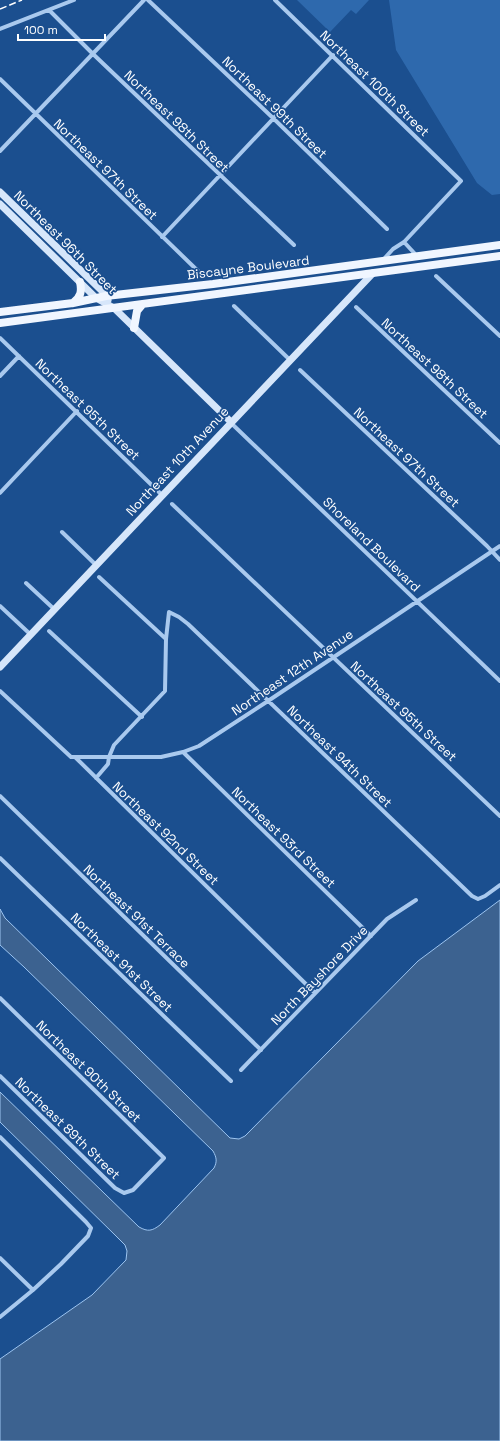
<svg xmlns="http://www.w3.org/2000/svg" width="500" height="1441" viewBox="0 0 500 1441" font-family="'Space Grotesk',sans-serif">
  <rect width="100%" height="100%" fill="#1b4f8f"/>
  <path fill="#2e69ad" d="M 297,0 L 369,0 L 356,14 L 351,10 L 330,32 Z
    M 389,0 L 500,0 L 500,194 L 492,195 L 477,183 L 396,50 Z"/>
  <path fill="#3c6290" stroke="#9cc4f0" d="M 500,900 L 500,1441 L 0,1441 L 0,1359 L 92,1295 L 126,1260 L 127,1251 L 125,1245 L 116,1236 L 0,1122 L 0,1092 L 139,1227 C 148,1232 152,1231 160,1225 L 214,1168 C 217,1162 217,1158 213,1151 L 24,967 L 0,945 L 0,909 L 5,918 L 230,1138 L 239,1139 L 245,1136 L 418,961 Z"/>
  <g fill="none" stroke-linecap="round" stroke-linejoin="round">
    <path stroke="#a9c9ee" stroke-width="4" d="M 148,0 L 274,119 L 387,229
      M 275,0 L 461,181 L 404,242 L 393,249 L 383,260
      M 49,10 L 93,54 L 294,245
      M 0,29 L 74,0
      M 0,79 L 199,272
      M 0,151 L 144,0
      M 162,237 L 333,55
      M 404,242 L 417,256
      M 436,276 L 500,336
      M 234,306 L 290,360
      M 356,307 L 500,443
      M 0,338 L 162,495
      M 300,370 L 487,546 L 500,560
      M 0,376 L 19,356
      M 231,423 L 500,681
      M 0,493 L 77,411
      M 172,504 L 500,816
      M 62,532 L 96,565
      M 99,577 L 166,639
      M 26,583 L 54,609
      M 0,606 L 30,634
      M 49,631 L 142,717
      M 0,691 L 71,757 L 75,757 L 315,993
      M 183,752 L 371,936
      M 75,757 L 161,757 L 183,752 L 199,746 L 268,701 L 500,546
      M 96,778 L 108,764 L 109,757 L 114,745 L 165,691 L 166,639 L 169,612 L 179,617 L 188,624 L 472,896 L 478,899 L 485,896 L 500,885
      M 0,796 L 261,1050
      M 0,858 L 231,1081
      M 0,998 L 164,1158 L 133,1190 L 124,1193 L 115,1188 L 0,1076
      M 241,1070 L 387,919 L 416,900
      M 0,1137 L 86,1222 L 91,1228 L 88,1236 L 61,1264 L 33,1290 L 0,1317
      M 0,1258 L 33,1290"/>
    <path stroke="#d6e6fa" stroke-width="7" d="M 0,192 L 66,256 L 102,291 L 108,300
      M 0,204 L 96,298 L 114,308 L 231,422
      M 0,667 L 373,273"/>
    <path stroke="#f0f6ff" stroke-width="8" d="M 73,303 C 81,297 82,291 80,282
      M 0,312 L 73,303 L 106,296 L 213,284 L 500,245
      M 0,323 L 500,256
      M 134,328 L 137,311 L 142,305"/>
    <path stroke="#fff" stroke-width="1.5" stroke-dasharray="7 3" stroke-linecap="butt" d="M 0,9 L 22,0"/>
  </g>
  <g text-anchor="middle" stroke-width="3.5" stroke-linejoin="round" paint-order="stroke">
    <g font-size="13" fill="#fff" stroke="#1b4f8f">
      <text transform="translate(375 83) rotate(44)" y="5">Northeast 100th Street</text>
      <text transform="translate(275 107) rotate(44)" y="5">Northeast 99th Street</text>
      <text transform="translate(177 121) rotate(44)" y="5">Northeast 98th Street</text>
      <text transform="translate(106 169) rotate(44)" y="5">Northeast 97th Street</text>
      <text transform="translate(66 242) rotate(45)" y="5">Northeast 96th Street</text>
      <text transform="translate(248 267) rotate(-7)" y="5">Biscayne Boulevard</text>
      <text transform="translate(435 368) rotate(43)" y="5">Northeast 98th Street</text>
      <text transform="translate(88 409) rotate(44)" y="5">Northeast 95th Street</text>
      <text transform="translate(407 457) rotate(43)" y="5">Northeast 97th Street</text>
      <text transform="translate(177 461) rotate(-47)" y="5">Northeast 10th Avenue</text>
      <text transform="translate(372 544) rotate(44)" y="5">Shoreland Boulevard</text>
      <text transform="translate(292 672) rotate(-34)" y="5">Northeast 12th Avenue</text>
      <text transform="translate(404 711) rotate(43)" y="5">Northeast 95th Street</text>
      <text transform="translate(340 756) rotate(44)" y="5">Northeast 94th Street</text>
      <text transform="translate(166 833) rotate(44)" y="5">Northeast 92nd Street</text>
      <text transform="translate(284 837) rotate(44)" y="5">Northeast 93rd Street</text>
      <text transform="translate(137 916) rotate(44)" y="5">Northeast 91st Terrace</text>
      <text transform="translate(122 962) rotate(44)" y="5">Northeast 91st Street</text>
      <text transform="translate(319 975) rotate(-46)" y="5">North Bayshore Drive</text>
      <text transform="translate(89 1071) rotate(44)" y="5">Northeast 90th Street</text>
      <text transform="translate(68 1128) rotate(44)" y="5">Northeast 89th Street</text>
    </g>
  </g>
  <path d="M18 34v6h87v-6" fill="none" stroke="#ffffff" stroke-width="2"/>
  <text x="24" y="34" font-size="12" fill="#ffffff" stroke="#1b4f8f" stroke-width="3" paint-order="stroke">100 m</text>
</svg>
